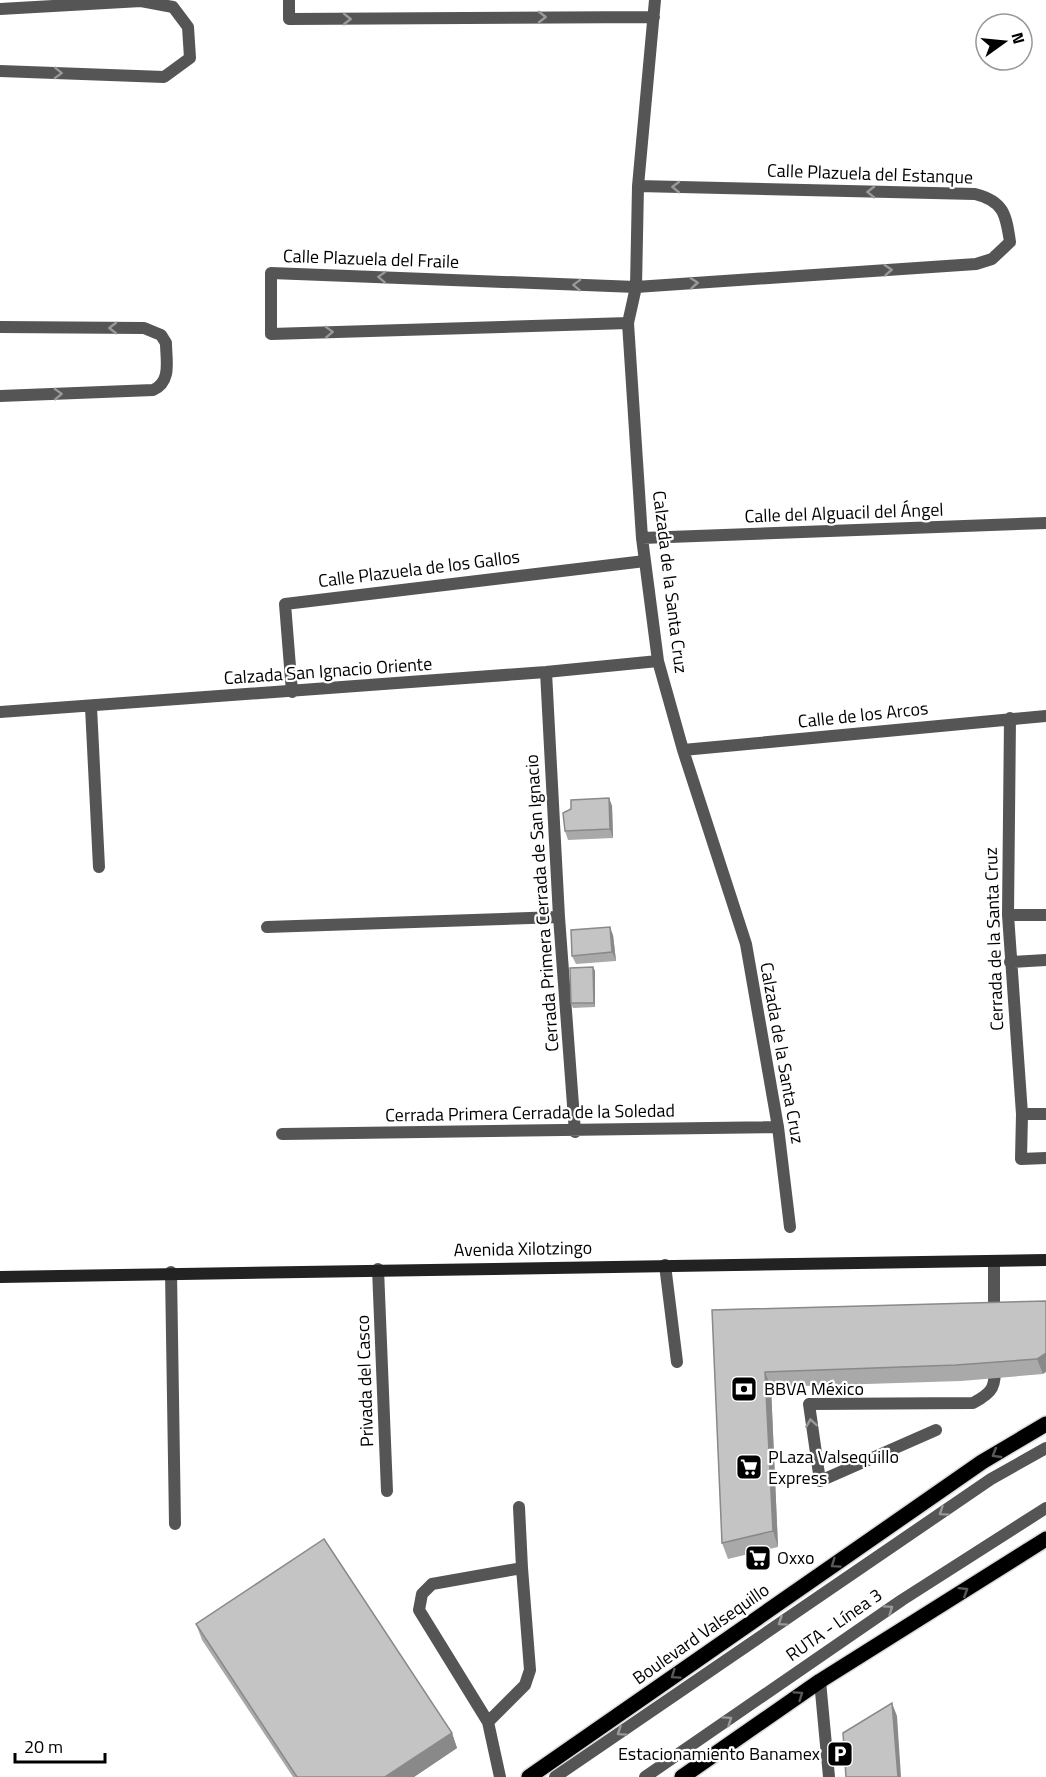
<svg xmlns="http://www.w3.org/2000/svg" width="1046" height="1777" viewBox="0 0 1046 1777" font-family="'Titillium Web',sans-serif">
  <rect width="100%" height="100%" fill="#fff"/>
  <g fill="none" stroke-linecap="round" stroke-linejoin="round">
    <defs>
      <path id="primary" d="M 529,1777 L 982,1462 L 1046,1424
        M 682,1777 L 820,1681 L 1046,1539"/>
    </defs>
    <use href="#primary" stroke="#dbdbdb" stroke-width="18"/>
    <path stroke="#555" stroke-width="12" d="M 994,1261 L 994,1319
      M 665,1265 L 677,1362
      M 936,1430 L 820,1481 L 809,1404 L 973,1403 C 994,1392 995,1387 995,1364
      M 820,1681 L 829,1777
      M 488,1722 L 525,1685 L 530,1670 L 522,1568
      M 500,1777 L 488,1722 L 419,1610 L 422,1594 L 432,1584 L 522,1568 L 519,1507
      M 555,1777 L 991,1479 L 1046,1448
      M 645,1777 L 902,1600 L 1046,1508"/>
    <path stroke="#555" stroke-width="12" d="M 289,0 L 289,19 L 654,17
      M 655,0 L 638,186 L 636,287 L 628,323 L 642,538 L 658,661 L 683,750 L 746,944 L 778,1127 L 790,1227
      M 0,9 L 141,1 L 173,7 L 188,27 L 190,58 L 164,77 L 0,71
      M 628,323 L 271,334 L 271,273 L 636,287 L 976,264 L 992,259 L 1010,242 C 1006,215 1004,201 975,194 L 638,186
      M 0,327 L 144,328 L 161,335 L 166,343 C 166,360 172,382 153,390 L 0,396
      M 642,538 L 1046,523
      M 546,672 L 559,917 L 575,1132
      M 292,692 L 285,604 L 645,561
      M 91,707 L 99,867
      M 0,712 L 546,672 L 658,661
      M 1010,718 L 1008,915 L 1022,1114 L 1021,1159 L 1046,1158
      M 683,750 L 1046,716
      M 1008,915 L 1046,915
      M 267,927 L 559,917
      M 1010,962 L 1046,960
      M 1022,1114 L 1046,1114
      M 282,1134 L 778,1127
      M 378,1269 L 387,1491
      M 171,1272 L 175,1524"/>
    <path stroke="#222" stroke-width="12" d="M 0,1277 L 1046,1260"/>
    <use href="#primary" stroke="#000" stroke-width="15"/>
  </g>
  <path fill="#a9a9a9" d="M 609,798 L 612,806 L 613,838 L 568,840 L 565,831 Z
    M 613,935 L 616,961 L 576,964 L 572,956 Z
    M 593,967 L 595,971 L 595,1007 L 573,1008 L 571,1003 Z
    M 1046,1301 L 1043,1374 L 961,1381 L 771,1387 L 778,1547 L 728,1559 L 722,1543 L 712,1310 Z
    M 196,1624 L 452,1733 L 457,1748 L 414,1777 L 293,1777 L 202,1640 Z"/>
  <path fill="#898989" d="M 609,798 L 612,806 L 613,838 L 610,829 Z
    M 610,927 L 613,935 L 616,961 L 612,952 Z
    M 593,967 L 595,971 L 595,1007 L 594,1003 Z
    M 1046,1353 L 1046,1372 L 1043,1374 L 1037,1359 Z
    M 765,1372 L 771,1387 L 778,1547 L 773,1531 Z
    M 892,1703 L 897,1716 L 901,1777 L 898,1777 Z
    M 452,1733 L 457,1748 L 414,1777 L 385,1777 Z"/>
  <path fill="#c4c4c4" stroke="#898989" stroke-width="1.5" d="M 609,798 L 610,829 L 565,831 L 563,813 L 571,809 L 571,800 Z
    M 610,927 L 612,952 L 572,956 L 571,930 Z
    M 593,967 L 594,1003 L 571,1003 L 570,968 Z
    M 1046,1301 L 1046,1353 L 1037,1359 L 956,1365 L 765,1372 L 773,1531 L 722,1543 L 712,1310 Z
    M 324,1539 L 452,1733 L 385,1777 L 297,1777 L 196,1624 Z
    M 892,1703 L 898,1777 L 846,1777 L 843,1733 Z"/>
  <defs><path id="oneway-chevron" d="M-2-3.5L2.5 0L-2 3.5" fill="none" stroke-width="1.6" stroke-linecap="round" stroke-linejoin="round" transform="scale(1.5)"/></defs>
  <g stroke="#999">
    <use href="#oneway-chevron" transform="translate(542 17)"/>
    <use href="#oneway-chevron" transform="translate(347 19)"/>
    <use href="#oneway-chevron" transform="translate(58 73) rotate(2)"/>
    <use href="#oneway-chevron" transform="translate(676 187) rotate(-179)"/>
    <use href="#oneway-chevron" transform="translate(871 192) rotate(-179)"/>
    <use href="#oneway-chevron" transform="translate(888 270) rotate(-4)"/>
    <use href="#oneway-chevron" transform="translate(382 277) rotate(-178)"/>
    <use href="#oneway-chevron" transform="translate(694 283) rotate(-4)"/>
    <use href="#oneway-chevron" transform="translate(577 285) rotate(-178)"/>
    <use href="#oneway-chevron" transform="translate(113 328) rotate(-180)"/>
    <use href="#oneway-chevron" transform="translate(329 332) rotate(-2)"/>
    <use href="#oneway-chevron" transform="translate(58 394) rotate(-2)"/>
    <use href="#oneway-chevron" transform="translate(811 1423) rotate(-99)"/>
    <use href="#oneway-chevron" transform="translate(943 1512) rotate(146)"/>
    <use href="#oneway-chevron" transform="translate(889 1609) rotate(-35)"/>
    <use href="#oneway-chevron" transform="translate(782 1622) rotate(146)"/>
    <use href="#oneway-chevron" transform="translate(728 1720) rotate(-35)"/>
    <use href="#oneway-chevron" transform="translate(621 1732) rotate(146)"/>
  </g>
  <g stroke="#595959">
    <use href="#oneway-chevron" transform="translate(996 1454) rotate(149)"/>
    <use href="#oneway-chevron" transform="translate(835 1564) rotate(145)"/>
    <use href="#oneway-chevron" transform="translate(964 1591) rotate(-32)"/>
    <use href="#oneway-chevron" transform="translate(675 1675) rotate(145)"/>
    <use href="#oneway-chevron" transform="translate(799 1695) rotate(-35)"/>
  </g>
  <defs>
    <symbol id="bank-square" viewBox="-11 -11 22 22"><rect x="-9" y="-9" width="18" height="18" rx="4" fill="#000" stroke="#fff"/><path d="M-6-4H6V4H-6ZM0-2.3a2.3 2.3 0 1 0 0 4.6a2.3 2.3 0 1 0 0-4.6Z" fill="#fff"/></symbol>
    <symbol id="supermarket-square" viewBox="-11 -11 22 22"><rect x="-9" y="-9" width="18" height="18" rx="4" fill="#000" stroke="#fff"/><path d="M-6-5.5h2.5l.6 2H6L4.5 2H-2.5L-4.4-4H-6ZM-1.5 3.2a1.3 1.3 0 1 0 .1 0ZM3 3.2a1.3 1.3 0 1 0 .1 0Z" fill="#fff"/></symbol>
    <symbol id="parking-square" viewBox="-11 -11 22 22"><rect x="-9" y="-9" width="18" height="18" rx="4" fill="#000" stroke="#fff"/><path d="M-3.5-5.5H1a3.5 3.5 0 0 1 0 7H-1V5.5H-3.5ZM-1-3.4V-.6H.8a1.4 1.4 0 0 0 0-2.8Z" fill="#fff"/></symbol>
  </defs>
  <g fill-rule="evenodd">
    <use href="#bank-square" x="729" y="1374" width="30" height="30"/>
    <use href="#supermarket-square" x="734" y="1452" width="30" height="30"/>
    <use href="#supermarket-square" x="743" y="1543" width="30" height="30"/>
    <use href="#parking-square" x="825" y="1739" width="30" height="30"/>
  </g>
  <g text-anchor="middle" stroke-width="4.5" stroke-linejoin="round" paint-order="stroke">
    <g font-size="18" fill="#000" stroke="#fff">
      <text transform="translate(870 174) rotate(2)" y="6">Calle Plazuela del Estanque</text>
      <text transform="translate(371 259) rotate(2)" y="6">Calle Plazuela del Fraile</text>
      <text transform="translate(844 513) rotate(-2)" y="6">Calle del Alguacil del Ángel</text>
      <text transform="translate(419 569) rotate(-7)" y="6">Calle Plazuela de los Gallos</text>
      <text transform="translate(670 582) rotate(83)" y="6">Calzada de la Santa Cruz</text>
      <text transform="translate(328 671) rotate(-4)" y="6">Calzada San Ignacio Oriente</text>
      <text transform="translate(863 715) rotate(-6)" y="6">Calle de los Arcos</text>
      <text transform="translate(542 903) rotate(-94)" y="6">Cerrada Primera Cerrada de San Ignacio</text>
      <text transform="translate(994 939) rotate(-92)" y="6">Cerrada de la Santa Cruz</text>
      <text transform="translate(782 1053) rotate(80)" y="6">Calzada de la Santa Cruz</text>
      <text transform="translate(530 1113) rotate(-1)" y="6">Cerrada Primera Cerrada de la Soledad</text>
      <text transform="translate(523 1249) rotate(-1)" y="6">Avenida Xilotzingo</text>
      <text transform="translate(365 1381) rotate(-92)" y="6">Privada del Casco</text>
      <text transform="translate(834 1625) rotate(-35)" y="6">RUTA - Línea 3</text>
      <text transform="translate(701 1634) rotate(-35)" y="6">Boulevard Valsequillo</text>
    </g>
    <g font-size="18" fill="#000" stroke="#fff" text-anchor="start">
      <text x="764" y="1395">BBVA México</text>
      <text x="768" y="1463">PLaza Valsequillo<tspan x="768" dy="21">Express</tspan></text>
      <text x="777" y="1564">Oxxo</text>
      <text x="820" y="1760" text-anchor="end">Estacionamiento Banamex</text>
    </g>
  </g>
  <g transform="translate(1004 42) rotate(75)"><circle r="28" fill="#ffffff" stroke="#999999" stroke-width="1.5"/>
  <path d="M0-4.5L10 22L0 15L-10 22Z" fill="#000000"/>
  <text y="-9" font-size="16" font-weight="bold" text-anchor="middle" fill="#000000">N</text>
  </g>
  <path d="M15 1753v9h90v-9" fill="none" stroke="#000000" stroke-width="3"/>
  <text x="24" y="1753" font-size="18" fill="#000000" stroke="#ffffff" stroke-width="4.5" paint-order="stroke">20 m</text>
</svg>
